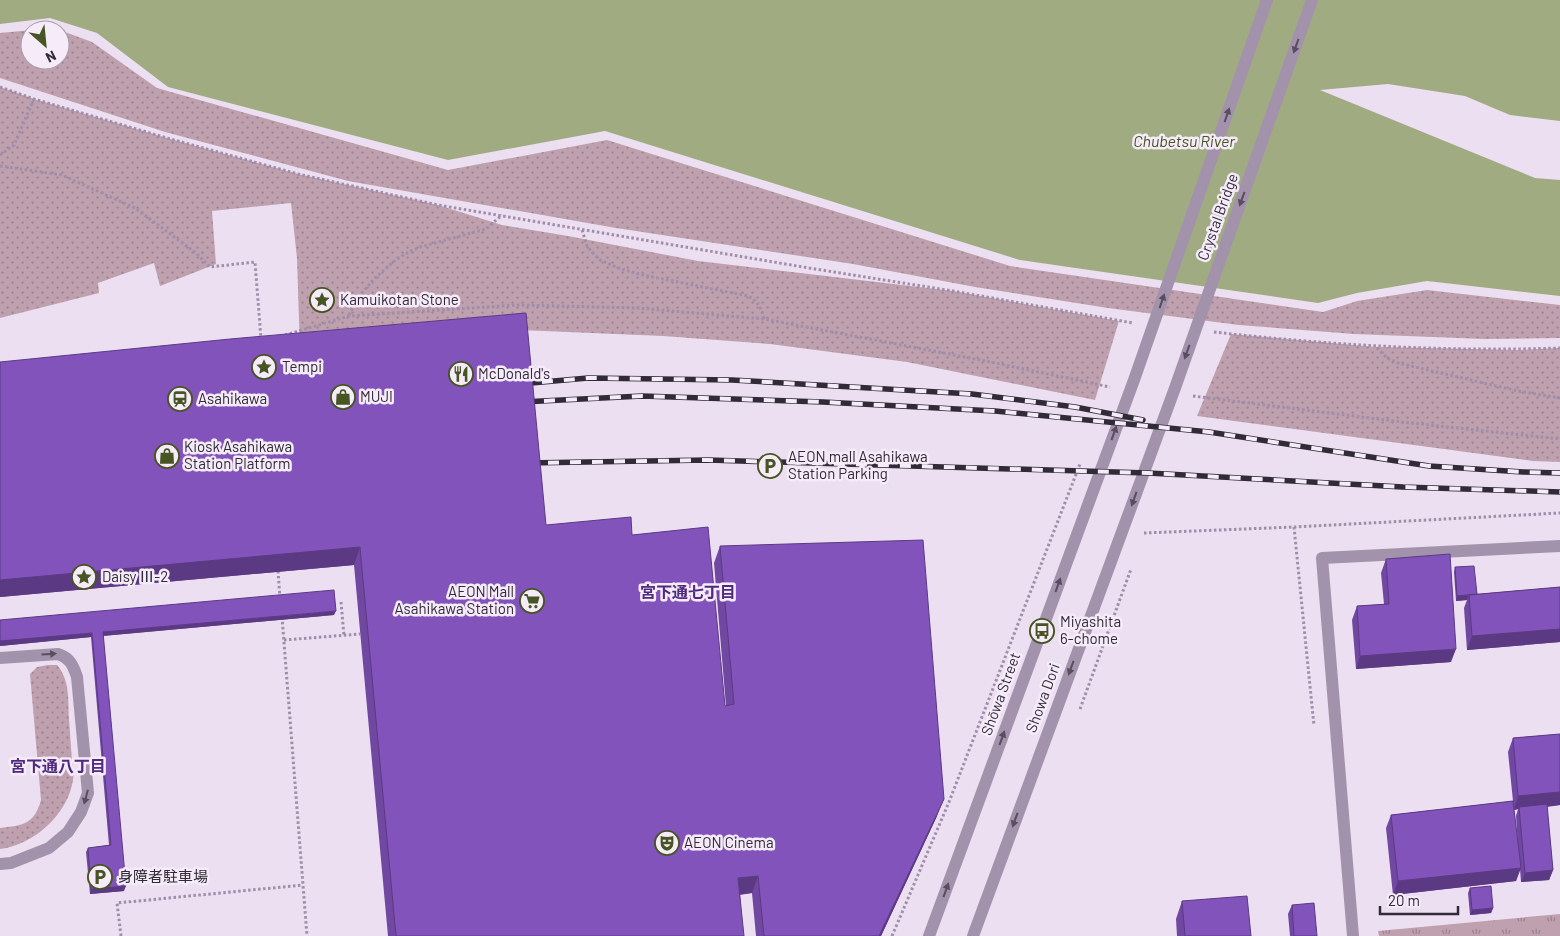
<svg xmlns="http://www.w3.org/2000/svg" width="1560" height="936" viewBox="0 0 1560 936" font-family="Barlow,'Noto Sans JP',sans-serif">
  <defs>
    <pattern id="grass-dots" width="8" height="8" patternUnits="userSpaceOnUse" patternTransform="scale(1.25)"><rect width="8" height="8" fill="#bfa0ae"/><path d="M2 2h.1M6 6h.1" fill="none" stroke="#9c838e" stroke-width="1.8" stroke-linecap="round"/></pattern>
    <pattern id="park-tufts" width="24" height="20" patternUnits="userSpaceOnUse" patternTransform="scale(1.25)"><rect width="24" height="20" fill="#bfa0ae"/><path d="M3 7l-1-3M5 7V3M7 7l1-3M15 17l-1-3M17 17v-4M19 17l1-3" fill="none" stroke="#9c838e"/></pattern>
  </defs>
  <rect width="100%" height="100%" fill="#ecdff1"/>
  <path fill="url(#grass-dots)" fill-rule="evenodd" d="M 54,28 L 92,42 L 157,88 L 448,170 L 607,140 L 1010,266 L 1323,312 L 1357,301 L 1427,290 L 1560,305 L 1560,338 L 1485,339 L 1354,334 L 1239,325 L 1108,308 L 975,287 L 853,264 L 616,228 L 348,181 L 165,132 L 0,78 L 0,33 ZM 30,30 L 60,30 L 60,60 L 30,60 Z
    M 0,87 L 34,99 L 167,138 L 298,174 L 438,205 L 502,225 L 568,236 L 698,261 L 953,291 L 1119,321 L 1095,400 L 907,362 L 770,344 L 663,336 L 520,330 L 300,351 L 297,258 L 291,203 L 212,211 L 216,264 L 160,286 L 154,263 L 98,283 L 99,293 L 0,318 Z
    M 1231,334 L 1376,347 L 1519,350 L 1560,348 L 1560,462 L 1533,461 L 1197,416 Z
    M 48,665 L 57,665 C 70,680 68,700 69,719 C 70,733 71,747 72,761 C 73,767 74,774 73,780 C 68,814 34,845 0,849 L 0,828 C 23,825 34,825 41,800 L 30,674 L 37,667 Z"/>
  <path fill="url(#park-tufts)" d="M 1560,914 L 1560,936 L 1379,936 L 1378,931 Z"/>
  <path fill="#a1ab81" d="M 0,0 L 1560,0 L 1560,121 L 1510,115 L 1465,96 L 1388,84 L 1320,90 L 1535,178 L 1560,180 L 1560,296 L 1427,281 L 1357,293 L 1318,303 L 1020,260 L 605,131 L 448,160 L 168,87 L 97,33 L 50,18 L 0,24 Z"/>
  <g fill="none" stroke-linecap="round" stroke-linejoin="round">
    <path stroke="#9f8daa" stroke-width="3" stroke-dasharray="2.5 2.5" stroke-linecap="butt" d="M 0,87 L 34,99 L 167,138 L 298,174 L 438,205 L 809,268 L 953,291 L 1133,323
      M 0,155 L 14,145 L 34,99
      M 0,166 L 62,175 L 135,208 L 196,253 L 210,267 L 255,262 L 261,339
      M 582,230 L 587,246 L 592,252 L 600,260 L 621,269 L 643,275 L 748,296 C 759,302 761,308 764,319
      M 349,315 L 360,295 L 375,278 L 393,262 L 405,254 L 420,247 L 486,229 L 502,215
      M 1214,332 C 1329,345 1444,352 1560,348
      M 285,335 L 349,316 L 517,305 L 637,308 L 764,319 L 986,361 L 1110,387
      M 1377,348 L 1387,358 L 1398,363 L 1518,391 L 1560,398
      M 1193,396 L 1402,422 L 1560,439
      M 1294,527 L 1314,726
      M 1144,533 L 1294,527 L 1560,513
      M 278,571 L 280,598
      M 341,602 L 344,636
      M 282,617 L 307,936
      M 284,640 L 360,634
      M 1080,709 L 1131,569
      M 121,936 L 117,903 L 303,885
      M 892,936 L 949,802 L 1080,464"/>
    <path stroke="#a392ab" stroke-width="12" d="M 0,658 L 58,654 C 70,658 73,665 77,677 L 88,793 L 81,812 L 68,832 L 49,848 L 11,863 L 0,864
      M 929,936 L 1134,380 L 1267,0
      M 973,936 L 1175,388 L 1312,0
      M 1353,936 L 1322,558 L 1560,546"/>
    <defs>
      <path id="rail" d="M 520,384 L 588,378 L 732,380 L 972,394 L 1075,407 L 1143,420
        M 522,402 L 642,396 L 823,402 L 995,411 L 1209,432 L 1429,466 L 1523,472 L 1560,473
        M 526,463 L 708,460 L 1148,473 L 1403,487 L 1560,492"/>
    </defs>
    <use href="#rail" stroke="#312a37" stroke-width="5.5"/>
    <use href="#rail" stroke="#f5ebf9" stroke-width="4" stroke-dasharray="11" stroke-linecap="butt"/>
  </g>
  <path fill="#7047a1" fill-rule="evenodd" d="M 0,362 L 546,525 L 632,535 L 725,706 L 726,706 L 714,563 L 720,546 L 937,816 L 881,936 L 756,936 L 752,893 L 740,895 L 743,936 L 388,936 L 354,565 L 0,597 Z
    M 1386,559 L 1451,662 L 1356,669 L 1352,620 L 1357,606 L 1384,604 L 1381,573 Z
    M 1455,567 L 1477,594 L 1560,587 L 1560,642 L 1467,650 L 1464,608 L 1467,600 L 1456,601 L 1454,572 Z
    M 334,615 L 103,636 L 124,891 L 90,894 L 86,852 L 88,848 L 109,845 L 91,637 L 0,646 L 0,620 Z
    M 1560,734 L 1560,805 L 1547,807 L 1553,870 L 1549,880 L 1521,882 L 1520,869 L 1516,881 L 1393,895 L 1386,828 L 1391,815 L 1513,801 L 1508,752 L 1513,738 ZM 1518,809 L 1516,816 L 1518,848 L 1514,810 Z
    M 1470,888 L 1493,908 L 1491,913 L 1470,915 L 1468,893 Z
    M 1182,901 L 1251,936 L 1177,936 L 1176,919 Z
    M 1292,905 L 1317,936 L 1290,936 L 1288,914 Z"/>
  <path fill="#5b3a83" d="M 360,547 L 354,565 L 0,597 L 0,580 Z
    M 1457,596 L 1468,596 L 1467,600 L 1456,601 Z
    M 336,611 L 334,615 L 101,636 L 103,632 Z
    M 1560,629 L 1560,642 L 1467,650 L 1472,636 Z
    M 92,633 L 91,637 L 0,646 L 0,641 Z
    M 1456,649 L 1451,662 L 1356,669 L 1360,656 Z
    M 1560,792 L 1560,805 L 1519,809 L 1519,807 L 1518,809 L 1514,810 L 1518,796 Z
    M 944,799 L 937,816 L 881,936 L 879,936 Z
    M 1521,868 L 1516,881 L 1393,895 L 1398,881 Z
    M 1553,870 L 1549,880 L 1521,882 L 1525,873 Z
    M 758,876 L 752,893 L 732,895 L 738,878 Z
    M 126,886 L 124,891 L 90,894 L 91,889 Z
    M 1493,908 L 1491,913 L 1470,915 L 1472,910 Z"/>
  <path fill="#8253bb" stroke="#5b3a83" d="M 526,313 L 546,525 L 631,517 L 632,535 L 708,527 L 725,706 L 734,704 L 720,546 L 923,540 L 944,799 L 879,936 L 764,936 L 758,876 L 738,878 L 744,936 L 396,936 L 360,547 L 0,580 L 0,362 L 230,339 Z
    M 1450,554 L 1456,649 L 1360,656 L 1357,606 L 1389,604 L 1386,559 Z
    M 1474,566 L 1477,594 L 1457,596 L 1455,567 Z
    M 1560,587 L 1560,629 L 1472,636 L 1469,595 Z
    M 334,590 L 336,611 L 103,632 L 126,886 L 91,889 L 88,848 L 111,845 L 92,633 L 0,641 L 0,620 Z
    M 1560,734 L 1560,792 L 1518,796 L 1513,738 Z
    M 1513,801 L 1521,868 L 1398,881 L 1391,815 Z
    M 1547,804 L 1553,870 L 1525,873 L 1519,807 Z
    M 1491,886 L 1493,908 L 1472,910 L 1470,888 Z
    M 1247,896 L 1251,936 L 1185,936 L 1182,901 Z
    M 1314,903 L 1317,936 L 1294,936 L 1292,905 Z"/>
  <defs><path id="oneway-solid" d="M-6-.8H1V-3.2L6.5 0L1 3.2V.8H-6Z" transform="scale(1.25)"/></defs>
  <g fill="#594e60">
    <use href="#oneway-solid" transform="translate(1296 46) rotate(110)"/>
    <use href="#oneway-solid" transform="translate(1227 115) rotate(-71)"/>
    <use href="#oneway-solid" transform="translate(1242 199) rotate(110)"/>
    <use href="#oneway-solid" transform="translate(1162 301) rotate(-71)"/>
    <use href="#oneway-solid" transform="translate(1187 352) rotate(110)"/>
    <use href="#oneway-solid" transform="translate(1114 433) rotate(-70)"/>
    <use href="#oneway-solid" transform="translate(1134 499) rotate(110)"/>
    <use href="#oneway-solid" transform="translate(1058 585) rotate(-70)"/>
    <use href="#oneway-solid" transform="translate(49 654) rotate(-4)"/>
    <use href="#oneway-solid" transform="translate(1071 668) rotate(110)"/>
    <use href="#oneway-solid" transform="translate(1002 738) rotate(-70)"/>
    <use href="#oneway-solid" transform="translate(86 797) rotate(105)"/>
    <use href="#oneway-solid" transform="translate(1015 820) rotate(110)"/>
    <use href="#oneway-solid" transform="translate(946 890) rotate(-70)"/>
  </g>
  <defs>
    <symbol id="sight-ring" viewBox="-11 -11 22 22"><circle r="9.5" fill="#f5ebf9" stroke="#475523" stroke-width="1.5"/><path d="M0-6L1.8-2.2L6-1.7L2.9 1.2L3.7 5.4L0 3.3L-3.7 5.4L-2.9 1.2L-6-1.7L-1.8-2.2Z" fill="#475523"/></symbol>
    <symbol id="restaurant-ring" viewBox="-11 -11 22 22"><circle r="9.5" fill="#f5ebf9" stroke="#475523" stroke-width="1.5"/><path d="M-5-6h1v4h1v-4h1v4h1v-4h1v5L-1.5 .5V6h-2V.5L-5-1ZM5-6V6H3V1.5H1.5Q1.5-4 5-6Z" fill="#475523"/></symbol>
    <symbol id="shop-ring" viewBox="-11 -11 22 22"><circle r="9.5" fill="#f5ebf9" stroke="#475523" stroke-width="1.5"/><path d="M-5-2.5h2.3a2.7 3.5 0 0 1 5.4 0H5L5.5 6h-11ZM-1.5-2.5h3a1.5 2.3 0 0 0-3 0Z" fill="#475523"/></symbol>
    <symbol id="station-ring" viewBox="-11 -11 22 22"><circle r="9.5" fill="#f5ebf9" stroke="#475523" stroke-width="1.5"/><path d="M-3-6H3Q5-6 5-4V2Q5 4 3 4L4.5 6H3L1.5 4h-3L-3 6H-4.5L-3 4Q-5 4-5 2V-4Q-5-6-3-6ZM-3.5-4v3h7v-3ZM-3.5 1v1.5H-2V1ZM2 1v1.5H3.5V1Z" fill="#475523"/></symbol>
    <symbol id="parking-ring" viewBox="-11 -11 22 22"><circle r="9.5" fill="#f5ebf9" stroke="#475523" stroke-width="1.5"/><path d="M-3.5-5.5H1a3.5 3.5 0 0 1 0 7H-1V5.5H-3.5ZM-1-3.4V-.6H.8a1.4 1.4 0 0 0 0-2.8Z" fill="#475523"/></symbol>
    <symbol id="supermarket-ring" viewBox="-11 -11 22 22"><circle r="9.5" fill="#f5ebf9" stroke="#475523" stroke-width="1.5"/><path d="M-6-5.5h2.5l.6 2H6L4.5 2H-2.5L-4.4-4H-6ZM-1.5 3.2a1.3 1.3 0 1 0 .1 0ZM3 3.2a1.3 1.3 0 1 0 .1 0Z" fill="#475523"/></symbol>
    <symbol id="bus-ring" viewBox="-11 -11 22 22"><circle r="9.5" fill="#f5ebf9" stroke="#475523" stroke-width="1.5"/><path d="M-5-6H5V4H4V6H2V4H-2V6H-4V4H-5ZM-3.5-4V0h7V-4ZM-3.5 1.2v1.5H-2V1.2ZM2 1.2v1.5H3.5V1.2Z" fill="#475523"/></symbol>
    <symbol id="theatre-ring" viewBox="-11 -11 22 22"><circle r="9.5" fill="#f5ebf9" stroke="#475523" stroke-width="1.5"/><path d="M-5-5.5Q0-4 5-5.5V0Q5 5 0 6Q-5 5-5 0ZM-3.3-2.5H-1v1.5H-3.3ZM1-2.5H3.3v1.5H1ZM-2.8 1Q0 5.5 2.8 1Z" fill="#475523"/></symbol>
  </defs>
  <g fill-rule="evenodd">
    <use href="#sight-ring" x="308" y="286" width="28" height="28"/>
    <use href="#sight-ring" x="250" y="353" width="28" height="28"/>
    <use href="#restaurant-ring" x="447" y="360" width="28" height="28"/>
    <use href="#shop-ring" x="329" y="383" width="28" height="28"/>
    <use href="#station-ring" x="166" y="385" width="28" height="28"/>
    <use href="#shop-ring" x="153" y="442" width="28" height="28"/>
    <use href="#parking-ring" x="756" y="452" width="28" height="28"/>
    <use href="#sight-ring" x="70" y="563" width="28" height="28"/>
    <use href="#supermarket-ring" x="518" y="587" width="28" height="28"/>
    <use href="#bus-ring" x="1028" y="617" width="28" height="28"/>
    <use href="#theatre-ring" x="653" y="829" width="28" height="28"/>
    <use href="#parking-ring" x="86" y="863" width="28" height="28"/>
  </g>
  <g text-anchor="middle" stroke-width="5" stroke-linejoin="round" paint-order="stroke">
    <g font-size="15" fill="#312a37" stroke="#f5ebf9">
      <text transform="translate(1218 217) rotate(-70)" y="5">Crystal Bridge</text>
      <text transform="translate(1001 694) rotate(-70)" y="5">Shōwa Street</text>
      <text transform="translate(1043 698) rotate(-70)" y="5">Showa Dori</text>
    </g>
    <g font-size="15" fill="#312a37" stroke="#f5ebf9" text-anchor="start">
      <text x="340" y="305">Kamuikotan Stone</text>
      <text x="282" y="372">Tempi</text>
      <text x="478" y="379">McDonald's</text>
      <text x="360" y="402">MUJI</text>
      <text x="198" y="404">Asahikawa</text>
      <text x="184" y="452">Kiosk Asahikawa<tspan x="184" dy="17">Station Platform</tspan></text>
      <text x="788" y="462">AEON mall Asahikawa<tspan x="788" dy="17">Station Parking</tspan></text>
      <text x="102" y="582">Daisy Ⅲ-2</text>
      <text x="514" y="597" text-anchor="end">AEON Mall<tspan x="514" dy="17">Asahikawa Station</tspan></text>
      <text x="1060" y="627">Miyashita<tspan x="1060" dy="17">6-chome</tspan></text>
      <text x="684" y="848">AEON Cinema</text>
      <text x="118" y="882">身障者駐車場</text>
    </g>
    <g font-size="16" font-style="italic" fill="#475523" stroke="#f5ebf9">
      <text x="1184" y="147">Chubetsu River</text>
    </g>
    <g font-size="16" font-weight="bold" fill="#502a7f" stroke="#f5ebf9">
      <text x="688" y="598">宮下通七丁目</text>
      <text x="58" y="772">宮下通八丁目</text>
    </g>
  </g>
  <g transform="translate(45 45) rotate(153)"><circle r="24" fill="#f5ebf9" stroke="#a79eab"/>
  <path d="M0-4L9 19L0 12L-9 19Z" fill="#475523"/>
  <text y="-8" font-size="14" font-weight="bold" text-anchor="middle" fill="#312a37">N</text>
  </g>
  <path d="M1380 906v8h78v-8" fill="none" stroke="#312a37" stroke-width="2.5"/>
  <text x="1388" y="906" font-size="15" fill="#312a37" stroke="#f5ebf9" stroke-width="4" paint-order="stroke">20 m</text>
</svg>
